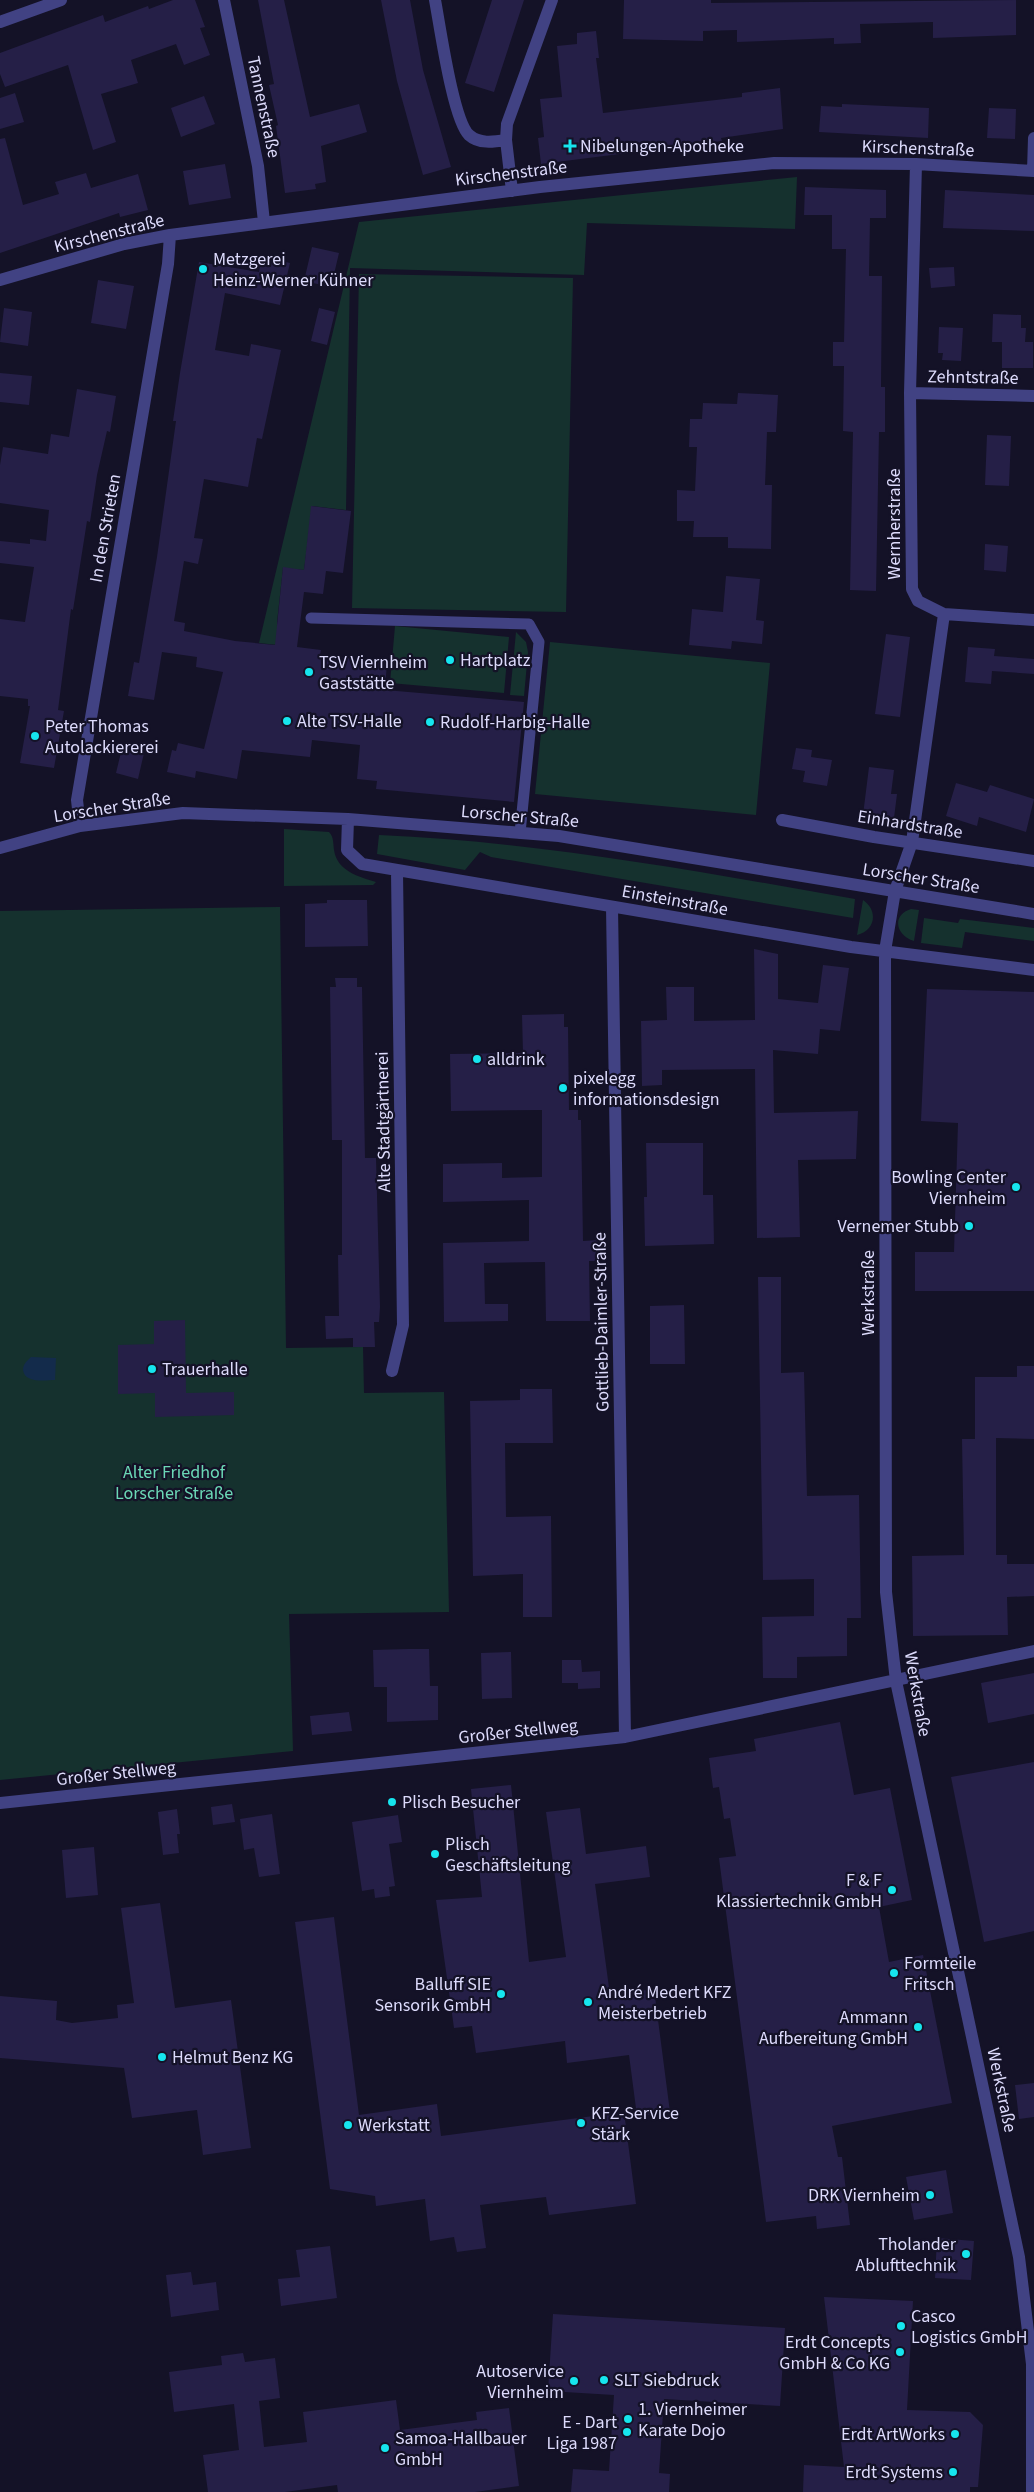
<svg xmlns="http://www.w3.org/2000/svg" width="1034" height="2492" viewBox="0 0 1034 2492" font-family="'Source Sans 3',sans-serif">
  <rect width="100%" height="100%" fill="#141227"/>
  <path fill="#15312e" d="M 797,177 L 795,229 L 587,223 L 584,275 L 350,268 L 346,510 L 312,506 L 304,570 L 283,568 L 277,622 L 278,645 L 259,643 L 359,222 Z
    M 359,274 L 573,278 L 566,612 L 352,608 Z
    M 395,626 L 509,637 L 504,693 L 390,683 Z
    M 516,632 L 526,642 L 528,652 L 524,696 L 510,695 Z
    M 550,642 L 770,663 L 756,815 L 535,794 Z
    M 284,829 L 329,832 C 334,837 333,844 334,850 C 337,871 359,877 376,882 L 373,885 L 284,886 Z
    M 379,835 C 540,842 697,871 855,899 L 853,918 L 491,857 L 480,852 L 465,870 L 377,854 Z
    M 863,900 C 878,910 876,930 857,935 Z
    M 280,907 L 286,1348 L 363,1347 L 364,1393 L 444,1392 L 449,1612 L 289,1614 L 293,1751 L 0,1780 L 0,911 Z
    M 911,909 L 919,910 L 914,941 C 896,936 891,915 911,909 Z
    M 924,918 L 958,923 L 960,919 L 1034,928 L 1034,941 L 965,932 L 962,948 L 921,943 Z"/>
  <path fill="#132b4b" d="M 31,1357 L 56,1358 L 55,1380 C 46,1380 25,1384 23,1370 C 23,1364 27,1361 31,1357 Z"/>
  <path fill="#251f47" d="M 173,0 L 195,0 L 205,27 L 200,28 L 210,55 L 184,65 L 176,44 L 131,60 L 138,83 L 101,94 L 116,142 L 93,150 L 68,65 L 5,87 L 0,74 L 0,53 L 103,15 L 105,22 L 148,6 L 149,9 Z
    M 258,0 L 284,0 L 310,117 L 359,104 L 367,132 L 321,146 L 326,182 L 315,184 L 316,189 L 285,193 L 276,126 L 278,125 L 269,85 L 274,84 Z
    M 381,0 L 410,0 L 423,70 L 451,167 L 423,175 L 397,81 Z
    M 492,0 L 524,0 L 494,92 L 465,83 Z
    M 624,0 L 711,0 L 711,3 L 1016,0 L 1016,35 L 933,38 L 933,22 L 860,24 L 861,43 L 834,44 L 834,38 L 737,42 L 737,30 L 703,31 L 703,41 L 623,39 Z
    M 596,31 L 599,58 L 596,58 L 603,113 L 742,97 L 742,93 L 780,88 L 783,129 L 721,138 L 722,141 L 541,164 L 538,138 L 544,137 L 540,99 L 562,97 L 557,46 L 577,44 L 577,33 Z
    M 15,93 L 24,122 L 0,129 L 0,98 Z
    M 204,96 L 215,124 L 181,137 L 171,108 Z
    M 842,104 L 929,108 L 928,138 L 819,132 L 821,106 L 842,107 Z
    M 989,108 L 1016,109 L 1015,139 L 987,138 Z
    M 5,138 L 23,205 L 59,194 L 55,182 L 86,173 L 91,188 L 138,174 L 148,210 L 120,217 L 119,213 L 0,253 L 0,139 Z
    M 225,164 L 231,198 L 189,205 L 183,171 Z
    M 805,187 L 886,190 L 886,218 L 870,218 L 869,276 L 882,276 L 881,387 L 885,387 L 885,432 L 879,432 L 876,591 L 850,590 L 853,432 L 843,431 L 844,366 L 833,366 L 833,342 L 844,342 L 846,249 L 832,249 L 832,215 L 804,215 Z
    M 945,190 L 1034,195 L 1034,231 L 943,228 Z
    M 312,247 L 339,253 L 331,287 L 304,281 Z
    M 262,256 L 290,263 L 280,305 L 225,293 L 215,350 L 249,356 L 251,344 L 281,350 L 262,439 L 257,438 L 248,487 L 204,479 L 194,538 L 203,539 L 198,564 L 184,561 L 174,621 L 185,623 L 184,631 L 235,641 L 275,645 L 283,567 L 304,570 L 311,506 L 351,511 L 343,573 L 326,571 L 323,594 L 304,592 L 297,647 L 321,650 L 320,655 L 387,662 L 385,690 L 524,702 L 514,802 L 376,789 L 377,781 L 357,779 L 360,745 L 312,740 L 310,757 L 242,750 L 237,779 L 196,771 L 195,778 L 167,772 L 172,750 L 176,751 L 178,743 L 204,749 L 223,672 L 196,667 L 197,657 L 162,652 L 154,700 L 128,696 L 134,662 L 139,663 L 157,557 L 176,421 L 173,421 L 180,373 L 199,262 L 259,272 Z
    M 954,267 L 955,286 L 931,288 L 929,268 Z
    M 98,280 L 134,286 L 126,329 L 91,323 Z
    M 4,308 L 32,312 L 28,346 L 0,342 Z
    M 319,308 L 335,312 L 327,345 L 311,341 Z
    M 993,314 L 1021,315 L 1021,328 L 1026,328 L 1025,342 L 1033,342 L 1033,368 L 1002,368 L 1002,342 L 992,342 Z
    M 939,327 L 963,328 L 961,361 L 942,360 L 943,353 L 938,353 Z
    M 0,373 L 32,376 L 29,405 L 0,402 Z
    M 77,389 L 116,396 L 110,432 L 107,431 L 97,475 L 90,522 L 87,521 L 73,610 L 71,609 L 58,710 L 64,711 L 54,768 L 20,763 L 30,706 L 28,706 L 28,699 L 0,696 L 0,619 L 25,622 L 34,567 L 0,563 L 0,541 L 30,544 L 30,539 L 46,541 L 49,510 L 0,503 L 0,465 L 3,447 L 48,454 L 51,434 L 69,437 Z
    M 738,393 L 778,395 L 776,432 L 767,432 L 765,485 L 772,485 L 771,549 L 728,548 L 728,537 L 693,537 L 694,521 L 677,521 L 677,490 L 695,491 L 697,447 L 689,447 L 690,419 L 702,419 L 703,403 L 737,404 Z
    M 987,435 L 1011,436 L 1009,486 L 985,485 Z
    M 985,544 L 1008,546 L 1006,572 L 984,570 Z
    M 726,576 L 760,579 L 756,620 L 764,621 L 762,644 L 732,641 L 731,649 L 689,645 L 692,609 L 723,612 Z
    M 886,634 L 910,637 L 900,717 L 875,714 Z
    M 968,647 L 995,649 L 994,656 L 1034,659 L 1034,674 L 992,671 L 991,684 L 965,682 Z
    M 122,748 L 144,753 L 138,779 L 116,773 Z
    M 796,748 L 812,750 L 811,757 L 832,760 L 827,786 L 803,782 L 805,771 L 792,769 Z
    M 869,767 L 894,770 L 891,794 L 897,794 L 894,818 L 863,815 Z
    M 956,783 L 987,792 L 990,785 L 1034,799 L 1026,832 L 979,817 L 977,826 L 946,816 Z
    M 327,900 L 367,900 L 368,946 L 305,947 L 305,904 L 327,903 Z
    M 754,949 L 778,954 L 778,999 L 818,1003 L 823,965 L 849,968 L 840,1031 L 820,1029 L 818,1054 L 773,1050 L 774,1113 L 858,1111 L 856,1159 L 798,1160 L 800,1237 L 757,1238 L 755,1069 L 662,1070 L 662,1085 L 642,1086 L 641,1021 L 667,1020 L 666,987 L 694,987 L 694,1021 L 755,1020 Z
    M 335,978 L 357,978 L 357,987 L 362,987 L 365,1158 L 376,1158 L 380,1307 L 379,1322 L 374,1322 L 375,1347 L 353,1347 L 353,1338 L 326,1339 L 325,1316 L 339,1316 L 338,1255 L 342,1255 L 342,1140 L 332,1140 L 330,987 L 336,987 Z
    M 927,989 L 1034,992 L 1034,1291 L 915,1291 L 915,1252 L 954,1252 L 958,1123 L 921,1121 Z
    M 564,1014 L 564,1027 L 568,1027 L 569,1110 L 578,1110 L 578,1120 L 581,1120 L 583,1241 L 599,1240 L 600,1261 L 589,1261 L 590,1321 L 546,1321 L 545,1262 L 484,1263 L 485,1304 L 508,1304 L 508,1321 L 444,1322 L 443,1243 L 529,1241 L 529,1200 L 443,1202 L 443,1164 L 502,1163 L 502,1178 L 542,1177 L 542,1110 L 451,1111 L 450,1054 L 523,1053 L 522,1015 Z
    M 646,1143 L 703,1143 L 703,1195 L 713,1195 L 714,1244 L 645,1246 L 644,1197 L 647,1197 Z
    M 758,1277 L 781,1277 L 781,1373 L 804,1372 L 807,1496 L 859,1495 L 861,1618 L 847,1618 L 847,1656 L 797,1657 L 797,1678 L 763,1678 L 762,1617 L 814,1616 L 814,1579 L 763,1580 Z
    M 684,1305 L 685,1364 L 650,1364 L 650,1306 Z
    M 185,1320 L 186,1393 L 234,1392 L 234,1415 L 155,1417 L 155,1393 L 118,1394 L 118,1345 L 154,1344 L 154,1321 Z
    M 1017,1366 L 1034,1366 L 1034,1439 L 996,1438 L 996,1555 L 1007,1555 L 1007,1564 L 1034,1564 L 1034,1596 L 1007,1597 L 1008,1635 L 913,1636 L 912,1556 L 964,1555 L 962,1439 L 975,1439 L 975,1377 L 1017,1377 Z
    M 520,1389 L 552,1389 L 553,1443 L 505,1443 L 506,1517 L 551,1516 L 552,1617 L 523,1617 L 523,1574 L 473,1576 L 470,1401 L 520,1400 Z
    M 408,1649 L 429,1649 L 430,1686 L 438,1686 L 438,1720 L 387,1722 L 387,1687 L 374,1687 L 373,1650 Z
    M 511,1652 L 512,1698 L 482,1699 L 481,1653 Z
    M 562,1660 L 581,1660 L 582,1672 L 600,1671 L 600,1688 L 578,1689 L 578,1683 L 562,1683 Z
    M 1034,1673 L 1034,1714 L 988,1723 L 981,1683 Z
    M 349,1712 L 352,1731 L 312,1735 L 310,1716 Z
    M 840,1722 L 854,1795 L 890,1788 L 912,1900 L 879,1907 L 889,1962 L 923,1955 L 952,2103 L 832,2126 L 838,2157 L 842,2157 L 850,2225 L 817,2229 L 816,2216 L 766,2222 L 719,1858 L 736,1856 L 730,1818 L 724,1819 L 719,1787 L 713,1788 L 709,1758 L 756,1751 L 754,1739 Z
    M 1034,1762 L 1034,1931 L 984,1942 L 951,1777 Z
    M 511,1785 L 529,1962 L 566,1957 L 546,1812 L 580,1808 L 586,1854 L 646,1846 L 650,1877 L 595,1884 L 610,1995 L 654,1989 L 670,2112 L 637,2116 L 629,2055 L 567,2063 L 565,2041 L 476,2053 L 472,2026 L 454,2028 L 436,1900 L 482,1897 L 471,1789 Z
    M 232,1804 L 235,1822 L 213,1825 L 211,1807 Z
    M 177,1809 L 180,1834 L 177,1834 L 179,1853 L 163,1855 L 158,1812 Z
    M 272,1814 L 280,1874 L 259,1877 L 254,1848 L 244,1850 L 240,1819 Z
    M 398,1815 L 402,1842 L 389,1844 L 395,1886 L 389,1887 L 390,1896 L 375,1898 L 374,1889 L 362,1891 L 352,1822 Z
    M 94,1847 L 98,1895 L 66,1898 L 62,1850 Z
    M 160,1903 L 175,2008 L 231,2000 L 251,2148 L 203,2155 L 197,2110 L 132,2118 L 124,2068 L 0,2058 L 0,1996 L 57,2001 L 56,2020 L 72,2023 L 118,2018 L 117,2005 L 134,2003 L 121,1908 Z
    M 334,1917 L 359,2115 L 437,2104 L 441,2136 L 624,2112 L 636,2204 L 549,2215 L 546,2197 L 480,2205 L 486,2248 L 457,2252 L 454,2237 L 430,2241 L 425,2199 L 376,2206 L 375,2196 L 330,2189 L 295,1922 Z
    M 1034,2083 L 1034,2117 L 1019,2119 L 1015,2085 Z
    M 946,2170 L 953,2213 L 914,2220 L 906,2177 Z
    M 937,2238 L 974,2241 L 971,2280 L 935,2278 Z
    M 330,2246 L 337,2298 L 281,2306 L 278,2279 L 300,2277 L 296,2250 Z
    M 191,2272 L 193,2285 L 216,2282 L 219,2310 L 171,2317 L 166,2275 Z
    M 824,2297 L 913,2301 L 907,2410 L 970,2412 L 983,2425 L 978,2487 L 970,2487 L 970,2492 L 803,2492 L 804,2465 L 844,2467 Z
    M 553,2314 L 785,2328 L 780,2406 L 664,2399 L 659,2473 L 670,2474 L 669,2492 L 571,2492 L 573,2469 L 609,2471 L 614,2395 L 548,2391 Z
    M 243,2353 L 245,2362 L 275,2358 L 280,2398 L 259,2401 L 264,2447 L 307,2442 L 303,2412 L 396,2400 L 400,2430 L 477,2420 L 476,2412 L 509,2408 L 519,2486 L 475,2492 L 338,2492 L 337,2485 L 285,2492 L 208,2492 L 203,2455 L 239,2450 L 234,2404 L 174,2412 L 169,2372 L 222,2365 L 221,2356 Z"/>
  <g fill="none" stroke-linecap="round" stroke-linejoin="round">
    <path stroke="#414283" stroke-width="11" d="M 311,618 L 529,624 L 539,642 L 520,833"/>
    <path stroke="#414283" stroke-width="12" d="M 224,0 L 258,166 L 264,222
      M 435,0 C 440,26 453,120 469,135 C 479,144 493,142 506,140
      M 0,22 L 61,0
      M 916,164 L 910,393 L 912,589 L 918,601 L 944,614 L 912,842 L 895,891 L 885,951 L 886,1592 L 896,1681 L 1019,2257 L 1032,2364 L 1032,2492
      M 1033,171 L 1034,138
      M 512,191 L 506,140 L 507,124 L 552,0
      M 0,280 L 124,244 L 170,235 L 540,187 L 774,163 L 916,164 L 1034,171
      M 910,393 L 1034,396
      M 944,614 L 1034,620
      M 348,819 L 347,850 L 362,864 L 851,947 L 1034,970
      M 782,820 L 874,837 L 1034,861
      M 80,826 L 77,800 L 168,264 L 170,235
      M 0,848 L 80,826 L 183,813 L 348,819 L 559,836 L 1034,914
      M 612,907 L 625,1737
      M 392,1371 L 403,1325 L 397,872
      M 0,1803 L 625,1737 L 1034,1651"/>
  </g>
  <g fill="#16e5ee" stroke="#141227" stroke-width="2">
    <path d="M567.5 138.5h5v5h5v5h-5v5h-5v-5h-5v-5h5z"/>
    <circle cx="203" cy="269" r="5"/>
    <circle cx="450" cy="660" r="5"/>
    <circle cx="309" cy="672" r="5"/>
    <circle cx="287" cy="721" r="5"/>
    <circle cx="430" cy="722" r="5"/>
    <circle cx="35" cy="736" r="5"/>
    <circle cx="477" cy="1059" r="5"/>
    <circle cx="563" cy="1088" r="5"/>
    <circle cx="1016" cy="1187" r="5"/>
    <circle cx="969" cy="1226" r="5"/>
    <circle cx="152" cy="1369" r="5"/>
    <circle cx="392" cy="1802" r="5"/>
    <circle cx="435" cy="1854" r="5"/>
    <circle cx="892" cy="1890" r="5"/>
    <circle cx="894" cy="1973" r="5"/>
    <circle cx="501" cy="1994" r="5"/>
    <circle cx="588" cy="2002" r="5"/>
    <circle cx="918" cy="2027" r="5"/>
    <circle cx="162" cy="2057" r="5"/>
    <circle cx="581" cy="2123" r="5"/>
    <circle cx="348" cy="2125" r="5"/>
    <circle cx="930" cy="2195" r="5"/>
    <circle cx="966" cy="2254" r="5"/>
    <circle cx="901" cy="2326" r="5"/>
    <circle cx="900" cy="2352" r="5"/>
    <circle cx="604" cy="2380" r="5"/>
    <circle cx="574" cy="2381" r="5"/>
    <circle cx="628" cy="2419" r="5"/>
    <circle cx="627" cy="2432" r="5"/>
    <circle cx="955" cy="2434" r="5"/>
    <circle cx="385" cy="2448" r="5"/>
    <circle cx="953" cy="2472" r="5"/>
  </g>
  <g text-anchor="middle" stroke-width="4.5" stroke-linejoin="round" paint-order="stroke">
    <g font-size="18" fill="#dddbfc" stroke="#141227">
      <text transform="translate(264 107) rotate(78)" y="6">Tannenstraße</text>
      <text transform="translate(918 148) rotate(2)" y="6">Kirschenstraße</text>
      <text transform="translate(511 173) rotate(-7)" y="6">Kirschenstraße</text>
      <text transform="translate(109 233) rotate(-14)" y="6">Kirschenstraße</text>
      <text transform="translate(973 377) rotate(1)" y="6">Zehntstraße</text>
      <text transform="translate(894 524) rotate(-90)" y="6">Wernherstraße</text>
      <text transform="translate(105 528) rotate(-80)" y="6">In den Strieten</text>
      <text transform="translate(112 807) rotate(-9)" y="6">Lorscher Straße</text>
      <text transform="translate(520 816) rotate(5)" y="6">Lorscher Straße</text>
      <text transform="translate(910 824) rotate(9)" y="6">Einhardstraße</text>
      <text transform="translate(921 878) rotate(9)" y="6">Lorscher Straße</text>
      <text transform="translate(675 900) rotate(10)" y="6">Einsteinstraße</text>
      <text transform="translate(383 1122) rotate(-91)" y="6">Alte Stadtgärtnerei</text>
      <text transform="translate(868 1293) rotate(-90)" y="6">Werkstraße</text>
      <text transform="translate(601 1322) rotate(-91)" y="6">Gottlieb-Daimler-Straße</text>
      <text transform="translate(918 1694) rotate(80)" y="6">Werkstraße</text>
      <text transform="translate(518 1731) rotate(-6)" y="6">Großer Stellweg</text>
      <text transform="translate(116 1773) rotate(-6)" y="6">Großer Stellweg</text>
      <text transform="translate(1002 2090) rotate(78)" y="6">Werkstraße</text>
    </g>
    <g font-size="18" fill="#dddbfc" stroke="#141227" text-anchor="start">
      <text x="580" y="152">Nibelungen-Apotheke</text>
      <text x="213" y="265">Metzgerei<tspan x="213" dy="21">Heinz-Werner Kühner</tspan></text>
      <text x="460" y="666">Hartplatz</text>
      <text x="319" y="668">TSV Viernheim<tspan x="319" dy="21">Gaststätte</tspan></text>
      <text x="297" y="727">Alte TSV-Halle</text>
      <text x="440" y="728">Rudolf-Harbig-Halle</text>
      <text x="45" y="732">Peter Thomas<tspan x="45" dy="21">Autolackiererei</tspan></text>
      <text x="487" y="1065">alldrink</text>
      <text x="573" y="1084">pixelegg<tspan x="573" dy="21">informationsdesign</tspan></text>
      <text x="1006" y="1183" text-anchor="end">Bowling Center<tspan x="1006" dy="21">Viernheim</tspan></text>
      <text x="959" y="1232" text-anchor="end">Vernemer Stubb</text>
      <text x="162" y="1375">Trauerhalle</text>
      <text x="402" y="1808">Plisch Besucher</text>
      <text x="445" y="1850">Plisch<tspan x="445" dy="21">Geschäftsleitung</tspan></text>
      <text x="882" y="1886" text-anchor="end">F &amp; F<tspan x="882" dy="21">Klassiertechnik GmbH</tspan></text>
      <text x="904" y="1969">Formteile<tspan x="904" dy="21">Fritsch</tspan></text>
      <text x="491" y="1990" text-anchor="end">Balluff SIE<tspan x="491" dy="21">Sensorik GmbH</tspan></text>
      <text x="598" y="1998">André Medert KFZ<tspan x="598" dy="21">Meisterbetrieb</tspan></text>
      <text x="908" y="2023" text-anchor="end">Ammann<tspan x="908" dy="21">Aufbereitung GmbH</tspan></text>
      <text x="172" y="2063">Helmut Benz KG</text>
      <text x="591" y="2119">KFZ-Service<tspan x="591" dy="21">Stärk</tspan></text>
      <text x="358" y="2131">Werkstatt</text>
      <text x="920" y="2201" text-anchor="end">DRK Viernheim</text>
      <text x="956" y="2250" text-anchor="end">Tholander<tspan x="956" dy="21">Ablufttechnik</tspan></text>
      <text x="911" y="2322">Casco<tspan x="911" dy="21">Logistics GmbH</tspan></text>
      <text x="890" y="2348" text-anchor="end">Erdt Concepts<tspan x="890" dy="21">GmbH &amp; Co KG</tspan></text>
      <text x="564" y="2377" text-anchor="end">Autoservice<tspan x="564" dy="21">Viernheim</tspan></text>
      <text x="614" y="2386">SLT Siebdruck</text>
      <text x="638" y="2415">1. Viernheimer<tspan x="638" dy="21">Karate Dojo</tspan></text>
      <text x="617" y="2428" text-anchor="end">E - Dart<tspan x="617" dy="21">Liga 1987</tspan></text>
      <text x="945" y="2440" text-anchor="end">Erdt ArtWorks</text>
      <text x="395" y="2444">Samoa-Hallbauer<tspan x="395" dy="21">GmbH</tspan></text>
      <text x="943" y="2478" text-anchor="end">Erdt Systems</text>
    </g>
    <g font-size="18" fill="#6bd8b6" stroke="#141227">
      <text x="174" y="1478">Alter Friedhof<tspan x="174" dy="21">Lorscher Straße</tspan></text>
    </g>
  </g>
</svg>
